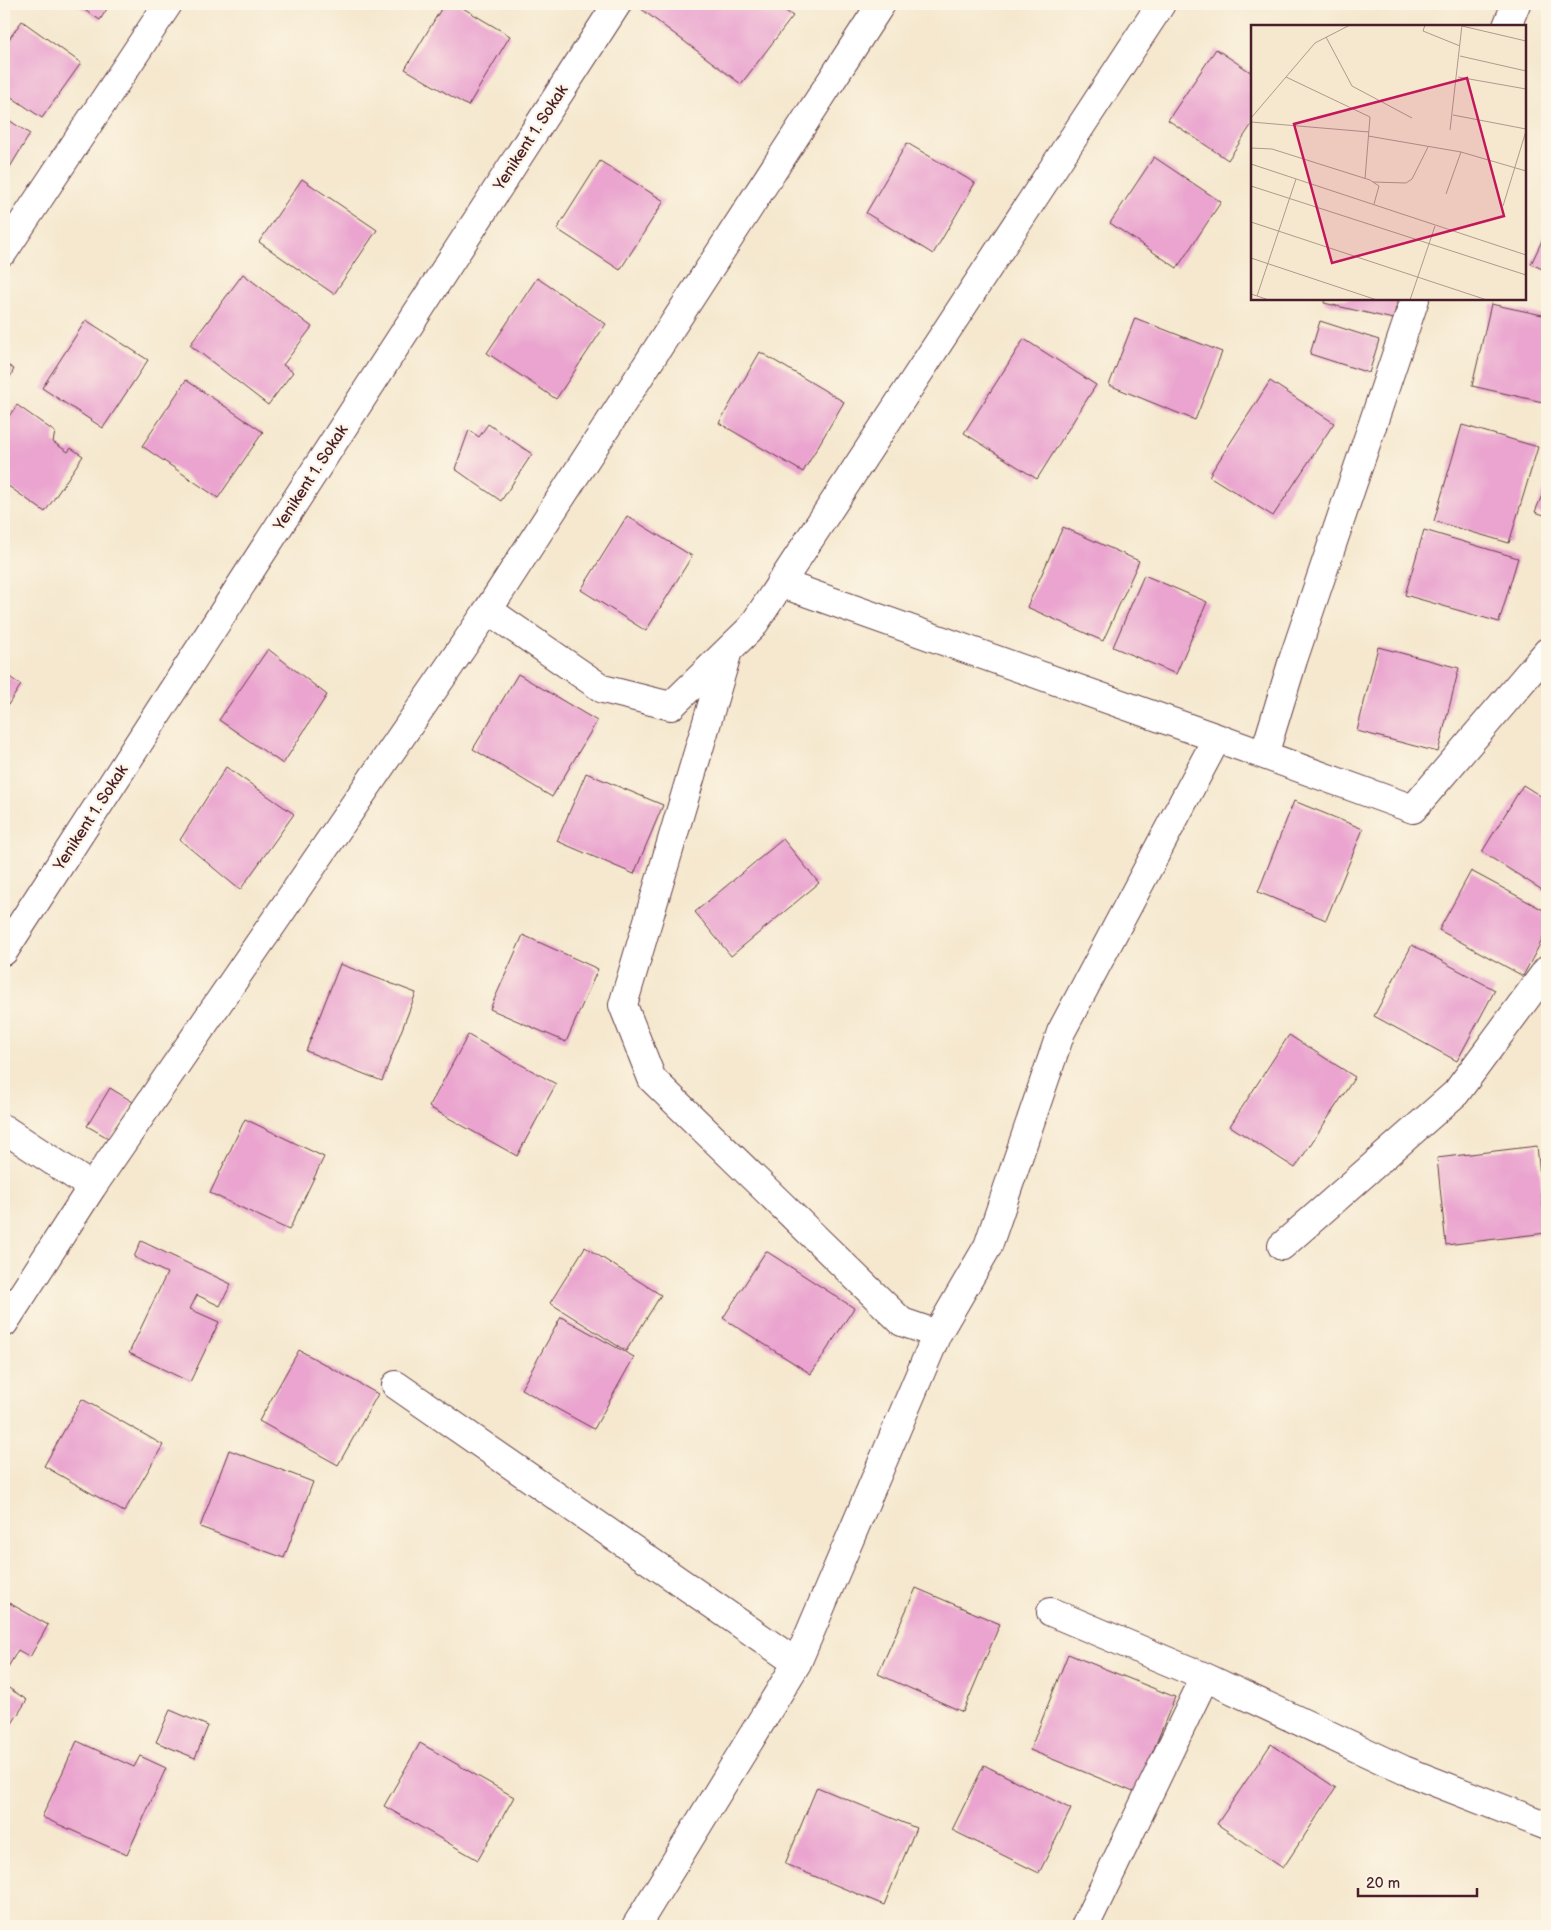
<svg xmlns="http://www.w3.org/2000/svg" width="1551" height="1930" viewBox="0 0 1551 1930" font-family="'Balsamiq Sans',sans-serif">
  <rect width="100%" height="100%" fill="#fcf5e5"/>
  <filter id="ink" filterUnits="userSpaceOnUse"><feTurbulence type="fractalNoise" baseFrequency=".02" numOctaves="2"/><feDisplacementMap in="SourceGraphic" scale="10" xChannelSelector="R" yChannelSelector="G"/><feConvolveMatrix kernelMatrix="1 2 1 2 8 2 1 2 1" color-interpolation-filters="sRGB"/></filter>
  <filter id="wash" filterUnits="userSpaceOnUse"><feTurbulence type="fractalNoise" baseFrequency=".0096" numOctaves="4" result="noise"/><feDisplacementMap in="SourceGraphic" scale="20" xChannelSelector="R" yChannelSelector="G"/><feGaussianBlur stdDeviation="1.12" result="paint"/><feColorMatrix in="noise" values="0 0 0 0 0 0 0 0 0 0 0 0 0 0 0 0 0 1.4 0 .05"/><feComposite in="paint" operator="in"/></filter>
  <g filter="url(#wash)">
    <rect width="100%" height="100%" fill="#f5e8cf"/>
    <g id="blocks">
      <path fill="#eaa4cf" d="M 75,4 L 110,4 L 100,20 Z
        M 444,4 L 456,4 L 510,36 L 468,106 L 405,69 Z
        M 637,4 L 775,4 L 793,16 L 741,84 L 636,5 Z
        M 22,21 L 81,63 L 42,118 L 4,92 L 4,46 Z
        M 1216,49 L 1252,73 L 1252,124 L 1228,160 L 1168,120 Z
        M 4,117 L 30,134 L 4,177 Z
        M 907,143 L 975,183 L 933,254 L 866,213 Z
        M 1154,157 L 1221,202 L 1177,268 L 1110,223 Z
        M 600,161 L 664,201 L 620,270 L 557,229 Z
        M 302,179 L 377,230 L 334,294 L 259,242 Z
        M 1547,230 L 1547,271 L 1531,264 Z
        M 243,274 L 312,327 L 283,365 L 293,372 L 268,405 L 190,345 Z
        M 537,278 L 606,324 L 556,399 L 487,353 Z
        M 1325,299 L 1398,299 L 1393,319 L 1324,303 Z
        M 1491,304 L 1547,316 L 1547,403 L 1472,386 Z
        M 1135,318 L 1222,352 L 1195,420 L 1109,385 Z
        M 86,320 L 148,360 L 103,428 L 42,388 Z
        M 1320,321 L 1379,340 L 1369,373 L 1310,354 Z
        M 1024,339 L 1096,385 L 1037,479 L 964,433 Z
        M 760,352 L 844,402 L 803,472 L 719,423 Z
        M 4,363 L 14,369 L 4,389 Z
        M 186,380 L 263,432 L 218,498 L 142,446 Z
        M 1270,381 L 1334,423 L 1273,516 L 1209,476 Z
        M 17,405 L 55,432 L 53,442 L 68,452 L 71,448 L 83,456 L 45,512 L 4,483 L 4,423 Z
        M 488,424 L 532,454 L 501,501 L 455,469 L 469,430 L 479,437 Z
        M 1462,425 L 1538,447 L 1509,543 L 1434,521 Z
        M 1547,483 L 1547,516 L 1535,512 Z
        M 627,516 L 692,556 L 646,631 L 581,590 Z
        M 1063,527 L 1139,561 L 1103,641 L 1027,607 Z
        M 1424,530 L 1518,558 L 1499,622 L 1405,595 Z
        M 1144,575 L 1207,602 L 1176,674 L 1113,647 Z
        M 1378,647 L 1459,668 L 1438,752 L 1357,731 Z
        M 268,649 L 327,695 L 283,764 L 219,720 Z
        M 4,673 L 21,685 L 6,708 L 4,707 Z
        M 518,674 L 597,721 L 552,797 L 473,749 Z
        M 226,767 L 294,814 L 240,890 L 180,840 Z
        M 586,773 L 663,805 L 634,874 L 557,841 Z
        M 1523,785 L 1547,800 L 1547,893 L 1482,852 Z
        M 1294,801 L 1363,829 L 1326,920 L 1258,892 Z
        M 783,839 L 819,883 L 731,956 L 695,912 Z
        M 1471,871 L 1547,912 L 1547,931 L 1523,976 L 1439,930 Z
        M 523,935 L 598,969 L 566,1042 L 490,1009 Z
        M 1412,945 L 1495,990 L 1457,1061 L 1374,1016 Z
        M 340,964 L 416,993 L 382,1081 L 306,1051 Z
        M 468,1035 L 556,1084 L 517,1156 L 429,1107 Z
        M 1289,1035 L 1355,1077 L 1295,1168 L 1230,1126 Z
        M 110,1088 L 133,1102 L 110,1139 L 87,1126 Z
        M 245,1119 L 324,1157 L 289,1230 L 210,1193 Z
        M 1537,1146 L 1546,1233 L 1446,1245 L 1437,1158 Z
        M 141,1241 L 231,1284 L 220,1306 L 197,1295 L 190,1309 L 219,1322 L 190,1382 L 129,1353 L 167,1273 L 134,1257 Z
        M 585,1247 L 661,1295 L 626,1351 L 550,1303 Z
        M 766,1251 L 854,1308 L 811,1374 L 723,1318 Z
        M 561,1317 L 634,1357 L 594,1429 L 521,1389 Z
        M 299,1350 L 378,1394 L 338,1465 L 259,1421 Z
        M 82,1399 L 163,1445 L 124,1512 L 44,1466 Z
        M 229,1450 L 313,1482 L 284,1558 L 200,1527 Z
        M 916,1588 L 1000,1624 L 963,1712 L 878,1674 Z
        M 4,1600 L 48,1625 L 30,1657 L 18,1650 L 4,1674 Z
        M 1068,1654 L 1175,1697 L 1136,1793 L 1030,1750 Z
        M 4,1685 L 27,1700 L 4,1736 Z
        M 170,1710 L 208,1726 L 195,1758 L 156,1742 Z
        M 77,1741 L 134,1767 L 140,1756 L 166,1768 L 127,1855 L 42,1817 Z
        M 420,1743 L 514,1797 L 478,1860 L 384,1806 Z
        M 1271,1744 L 1336,1788 L 1283,1868 L 1217,1824 Z
        M 984,1765 L 1071,1809 L 1039,1873 L 952,1830 Z
        M 817,1787 L 916,1828 L 884,1905 L 785,1864 Z"/>
    </g>
  </g>
  <g filter="url(#ink)">
    <use href="#blocks" fill-opacity="0" stroke="#643d44" stroke-width="1"/>
    <g fill="none" stroke-linecap="round" stroke-linejoin="round">
      <defs>
        <path id="minor" d="M 1507,26 L 1516,4
          M 4,251 L 168,4
          M 780,583 L 1217,738 L 1413,809 L 1547,652
          M 488,610 L 603,689 L 671,706 L 752,627 L 1161,4
          M 728,651 L 623,1005 L 652,1079 L 902,1322 L 937,1334
          M 1264,755 L 1293,660 L 1415,299
          M 4,951 L 617,4
          M 4,1129 L 92,1187
          M 1282,1246 L 1456,1093 L 1547,970
          M 4,1323 L 92,1187 L 488,610 L 881,4
          M 396,1385 L 797,1663
          M 1051,1612 L 1205,1677 L 1404,1770 L 1547,1826
          M 636,1926 L 797,1663 L 937,1334 L 988,1246 L 1061,1032 L 1217,738
          M 1085,1926 L 1205,1677"/>
      </defs>
      <use href="#minor" stroke="#643d44" stroke-width="30"/>
      <use href="#minor" stroke="#fff" stroke-width="28"/>
    </g>
  </g>
  <g text-anchor="middle" stroke-width="4.5" stroke-linejoin="round" paint-order="stroke">
    <g font-size="16" fill="#4a1f2b" stroke="#fcf5e5">
      <text transform="translate(530 137) rotate(-57)" y="6">Yenikent 1. Sokak</text>
      <text transform="translate(310 477) rotate(-57)" y="6">Yenikent 1. Sokak</text>
      <text transform="translate(90 817) rotate(-57)" y="6">Yenikent 1. Sokak</text>
    </g>
  </g>
  <g transform="translate(1251 25)">
    <rect width="275" height="275" fill="#f5e8cf"/>
    <path fill="none" stroke="#b1988d" stroke-width="1" d="M 174,0 L 172,6 L 209,21M 211,1 L 275,16M 75,12 L 101,61 L 161,93M 209,31 L 275,46M 35,52 L 119,92 L 114,154M 207,52 L 275,64M 202,90 L 275,104M 0,93 L 64,18 L 99,0M 0,97 L 118,107M 199,105 L 211,0M 117,111 L 210,127 L 275,146M 0,123 L 21,124 L 119,155 L 128,161 L 123,179M 0,139 L 275,230M 122,157 L 155,158 L 161,154 L 177,122M 0,161 L 275,250M 195,169 L 210,127M 252,181 L 275,106M 0,197 L 236,275M 0,233 L 126,275M 0,269 L 18,275M 6,271 L 45,154M 159,275 L 184,201"/>
    <path fill="#c2185b" fill-opacity="0.15" stroke="#c2185b" stroke-width="2.5" d="M 216,53 L 253,191 L 81,238 L 43,99 Z"/>
    <rect width="275" height="275" fill="none" stroke="#4a1f2b" stroke-width="2.5"/>
  </g>
  <rect width="1551" height="1930" fill="none" stroke="#fcf5e5" stroke-width="20"/>
  <path d="M1358 1888v8h119v-8" fill="none" stroke="#4a1f2b" stroke-width="2.5"/>
  <text x="1366" y="1888" font-size="15" fill="#4a1f2b" stroke="#fcf5e5" stroke-width="4" paint-order="stroke">20 m</text>
</svg>
